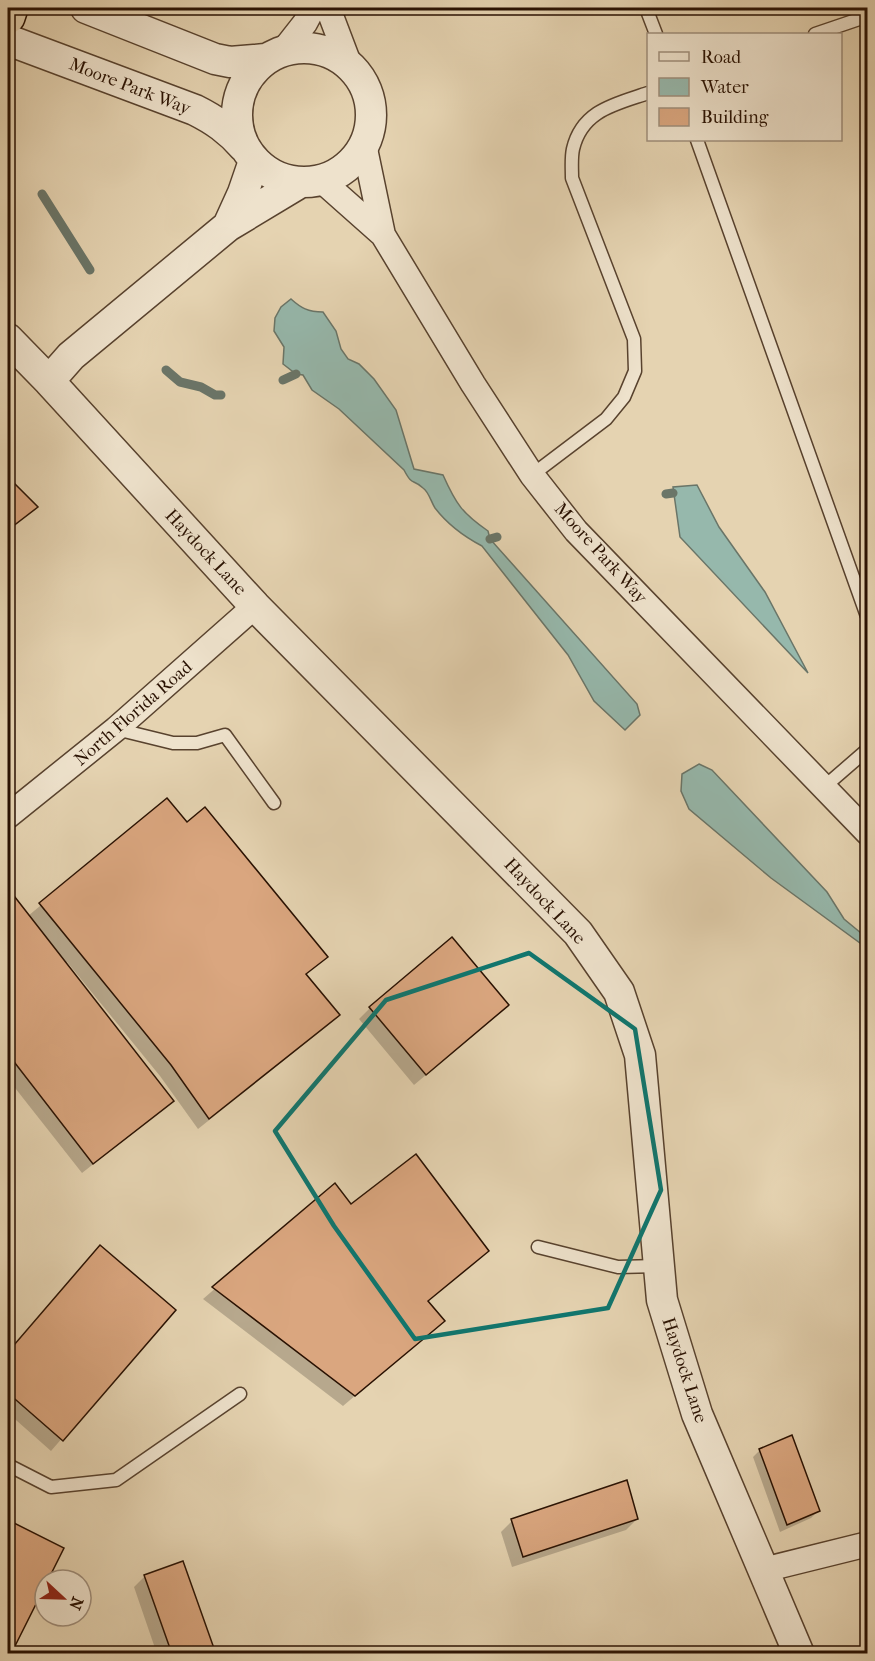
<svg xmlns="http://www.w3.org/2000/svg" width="875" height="1661" viewBox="0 0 875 1661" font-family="'IM FELL French Canon',serif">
  <rect width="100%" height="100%" fill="#e5d3b1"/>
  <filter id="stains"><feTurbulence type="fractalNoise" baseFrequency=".00333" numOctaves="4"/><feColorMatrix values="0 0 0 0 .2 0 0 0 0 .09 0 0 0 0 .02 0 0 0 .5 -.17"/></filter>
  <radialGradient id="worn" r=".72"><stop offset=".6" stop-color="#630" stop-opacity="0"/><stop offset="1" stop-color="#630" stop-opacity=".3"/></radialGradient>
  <path fill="#96b8ac" stroke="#6a7568" stroke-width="1.5" d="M 291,299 C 301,308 308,312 323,312 L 336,331 L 341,349 L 348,359 L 359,364 L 374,379 L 396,410 L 414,469 L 443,475 C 456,504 462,513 488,531 L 490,539 L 637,704 L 640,715 L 625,730 L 594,701 L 568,655 L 482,546 C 463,536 448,525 435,508 C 431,502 429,492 423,488 C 412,478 413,487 404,470 L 339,409 L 312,390 L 303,375 L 296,374 L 283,364 L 284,347 L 274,331 L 275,318 L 281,307 Z
    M 697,485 L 719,527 L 765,592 L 808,673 L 680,537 L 673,487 Z
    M 699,764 L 712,770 L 827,892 L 844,919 L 867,938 L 867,951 L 864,946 L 771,878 L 689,809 L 681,791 L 682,774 Z"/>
  <path fill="#0003" d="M 8,479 L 36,507 L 8,531 Z
    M 167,800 L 187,824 L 326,956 L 305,975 L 338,1015 L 327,1026 L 198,1129 L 160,1076 L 67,962 L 65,964 L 172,1100 L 161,1111 L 82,1173 L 8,1079 L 8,897 L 10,895 L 28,916 Z
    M 370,1008 L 496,1016 L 414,1085 L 359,1019 Z
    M 335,1185 L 443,1321 L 343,1406 L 203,1299 Z
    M 90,1257 L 173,1310 L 51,1451 L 8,1413 L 8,1352 Z
    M 760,1450 L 818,1511 L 811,1518 L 780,1532 L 753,1457 Z
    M 637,1519 L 626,1530 L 512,1567 L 501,1532 L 512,1521 Z
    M 8,1521 L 62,1549 L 9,1654 L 8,1654 Z
    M 145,1576 L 214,1654 L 157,1654 L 134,1587 Z"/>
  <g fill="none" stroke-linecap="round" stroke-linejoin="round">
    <path stroke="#6a7568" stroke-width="9" d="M 42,194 L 90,270
      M 166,370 L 180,382 L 201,387 L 215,395 L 221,395
      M 283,380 L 296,374
      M 666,494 L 673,493
      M 490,539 L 497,537"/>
  </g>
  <path fill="#daa67f" stroke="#291102" stroke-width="1.5" d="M 8,477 L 38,507 L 8,530 Z
    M 167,798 L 187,822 L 205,807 L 328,957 L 306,974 L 340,1015 L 209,1119 L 171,1065 L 39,903 Z
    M 11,892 L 174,1101 L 93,1164 L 8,1054 L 8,895 Z
    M 452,937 L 509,1005 L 426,1075 L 369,1007 Z
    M 416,1154 L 489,1251 L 428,1301 L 445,1321 L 355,1396 L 212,1287 L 335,1183 L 351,1204 Z
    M 100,1245 L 176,1310 L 63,1441 L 8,1393 L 8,1352 Z
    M 792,1435 L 820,1511 L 787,1525 L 759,1449 Z
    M 627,1480 L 638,1519 L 523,1557 L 511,1519 Z
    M 8,1520 L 64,1548 L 48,1580 L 45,1580 L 45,1586 L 11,1654 L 8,1654 Z
    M 183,1561 L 216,1654 L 172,1654 L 144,1575 Z"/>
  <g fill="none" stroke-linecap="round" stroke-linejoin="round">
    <defs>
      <path id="service" d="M 646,8 L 656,34
        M 815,34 L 868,16
        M 697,140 L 868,619
        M 532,475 L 606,419 L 624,397 L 635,371 L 634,339 L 572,178 C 572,169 571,158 573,149 C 582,110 616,104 648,93
        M 116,729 L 173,743 L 197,743 L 225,735 L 274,803
        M 823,788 L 868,749
        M 538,1247 L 618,1267 L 658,1266
        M 8,1465 L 51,1487 L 116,1480 L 240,1394"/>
      <path id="minor" d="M 328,8 L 350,66
        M 283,51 L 305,23 L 313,8
        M 364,144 L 383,235
        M 321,180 L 383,235 L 473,384 L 532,475 L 576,531 L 868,833
        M 8,816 L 116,729 L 255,606
        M 763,1570 L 868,1544"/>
      <path id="tertiary" d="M 86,8 L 215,59 L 230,62 L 265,59
        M 8,40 L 195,110 C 215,120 229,130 244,147
        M237 115a67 67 0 1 1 134 0a67 67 0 1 1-134 0Z
        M 228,226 L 243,193 L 254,161
        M 8,339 L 49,381 L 255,606 L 578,933 L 619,992 L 640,1055 L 662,1300 L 697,1414 L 799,1654
        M 49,381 L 71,356 L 228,226 L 301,182"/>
      <path id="trunk" d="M 8,17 L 11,8"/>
    </defs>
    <use href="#service" stroke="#58422e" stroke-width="15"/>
    <use href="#minor" stroke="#58422e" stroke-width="27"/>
    <use href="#tertiary" stroke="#58422e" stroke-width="33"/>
    <use href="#trunk" stroke="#291102" stroke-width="36"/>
    <use href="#service" stroke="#eee2cc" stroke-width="12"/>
    <use href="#minor" stroke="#eee2cc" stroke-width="24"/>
    <use href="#tertiary" stroke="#eee2cc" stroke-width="30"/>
    <use href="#trunk" stroke="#e5d3b1" stroke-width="33"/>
  </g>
  <path fill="none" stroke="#0f766e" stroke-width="4.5" stroke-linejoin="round" d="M 529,953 L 635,1029 L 661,1190 L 608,1308 L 415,1339 L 334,1226 L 275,1131 L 386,1000 Z"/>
  <g text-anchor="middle" stroke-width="4.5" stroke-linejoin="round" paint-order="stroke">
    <g font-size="18" fill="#291102" stroke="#eee2cc">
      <text transform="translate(130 86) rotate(21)" y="6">Moore Park Way</text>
      <text transform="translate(206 552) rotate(47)" y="6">Haydock Lane</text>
      <text transform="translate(601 553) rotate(48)" y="6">Moore Park Way</text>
      <text transform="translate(133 713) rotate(-41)" y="6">North Florida Road</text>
      <text transform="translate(545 901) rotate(47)" y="6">Haydock Lane</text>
      <text transform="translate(685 1370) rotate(72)" y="6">Haydock Lane</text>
    </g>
  </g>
  <rect width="875" height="1661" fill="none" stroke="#e5d3b1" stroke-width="30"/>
  <rect x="9" y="9" width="857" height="1643" fill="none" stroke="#291102" stroke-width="3"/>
  <rect x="15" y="15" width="845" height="1631" fill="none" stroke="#291102" stroke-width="1.5"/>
  <rect x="647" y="33" width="195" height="108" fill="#eee2cc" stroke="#9f8e7b" stroke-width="1.5"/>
  <rect x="659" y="52" width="30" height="9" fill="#eee2cc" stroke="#9f8e7b" stroke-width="1.5"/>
  <text x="701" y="63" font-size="18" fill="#291102">Road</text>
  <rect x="659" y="78" width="30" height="18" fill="#96b8ac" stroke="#9f8e7b" stroke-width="1.5"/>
  <text x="701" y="93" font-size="18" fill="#291102">Water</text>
  <rect x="659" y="108" width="30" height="18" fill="#daa67f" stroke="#9f8e7b" stroke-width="1.5"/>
  <text x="701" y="123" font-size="18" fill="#291102">Building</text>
  <g transform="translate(63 1598) rotate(112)"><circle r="28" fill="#eee2cc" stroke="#9f8e7b" stroke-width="1.5"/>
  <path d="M0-4.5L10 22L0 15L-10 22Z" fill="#8f2418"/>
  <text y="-9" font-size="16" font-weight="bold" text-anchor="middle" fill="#291102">N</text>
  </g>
  <rect width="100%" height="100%" filter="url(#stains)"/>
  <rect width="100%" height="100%" fill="url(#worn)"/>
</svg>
